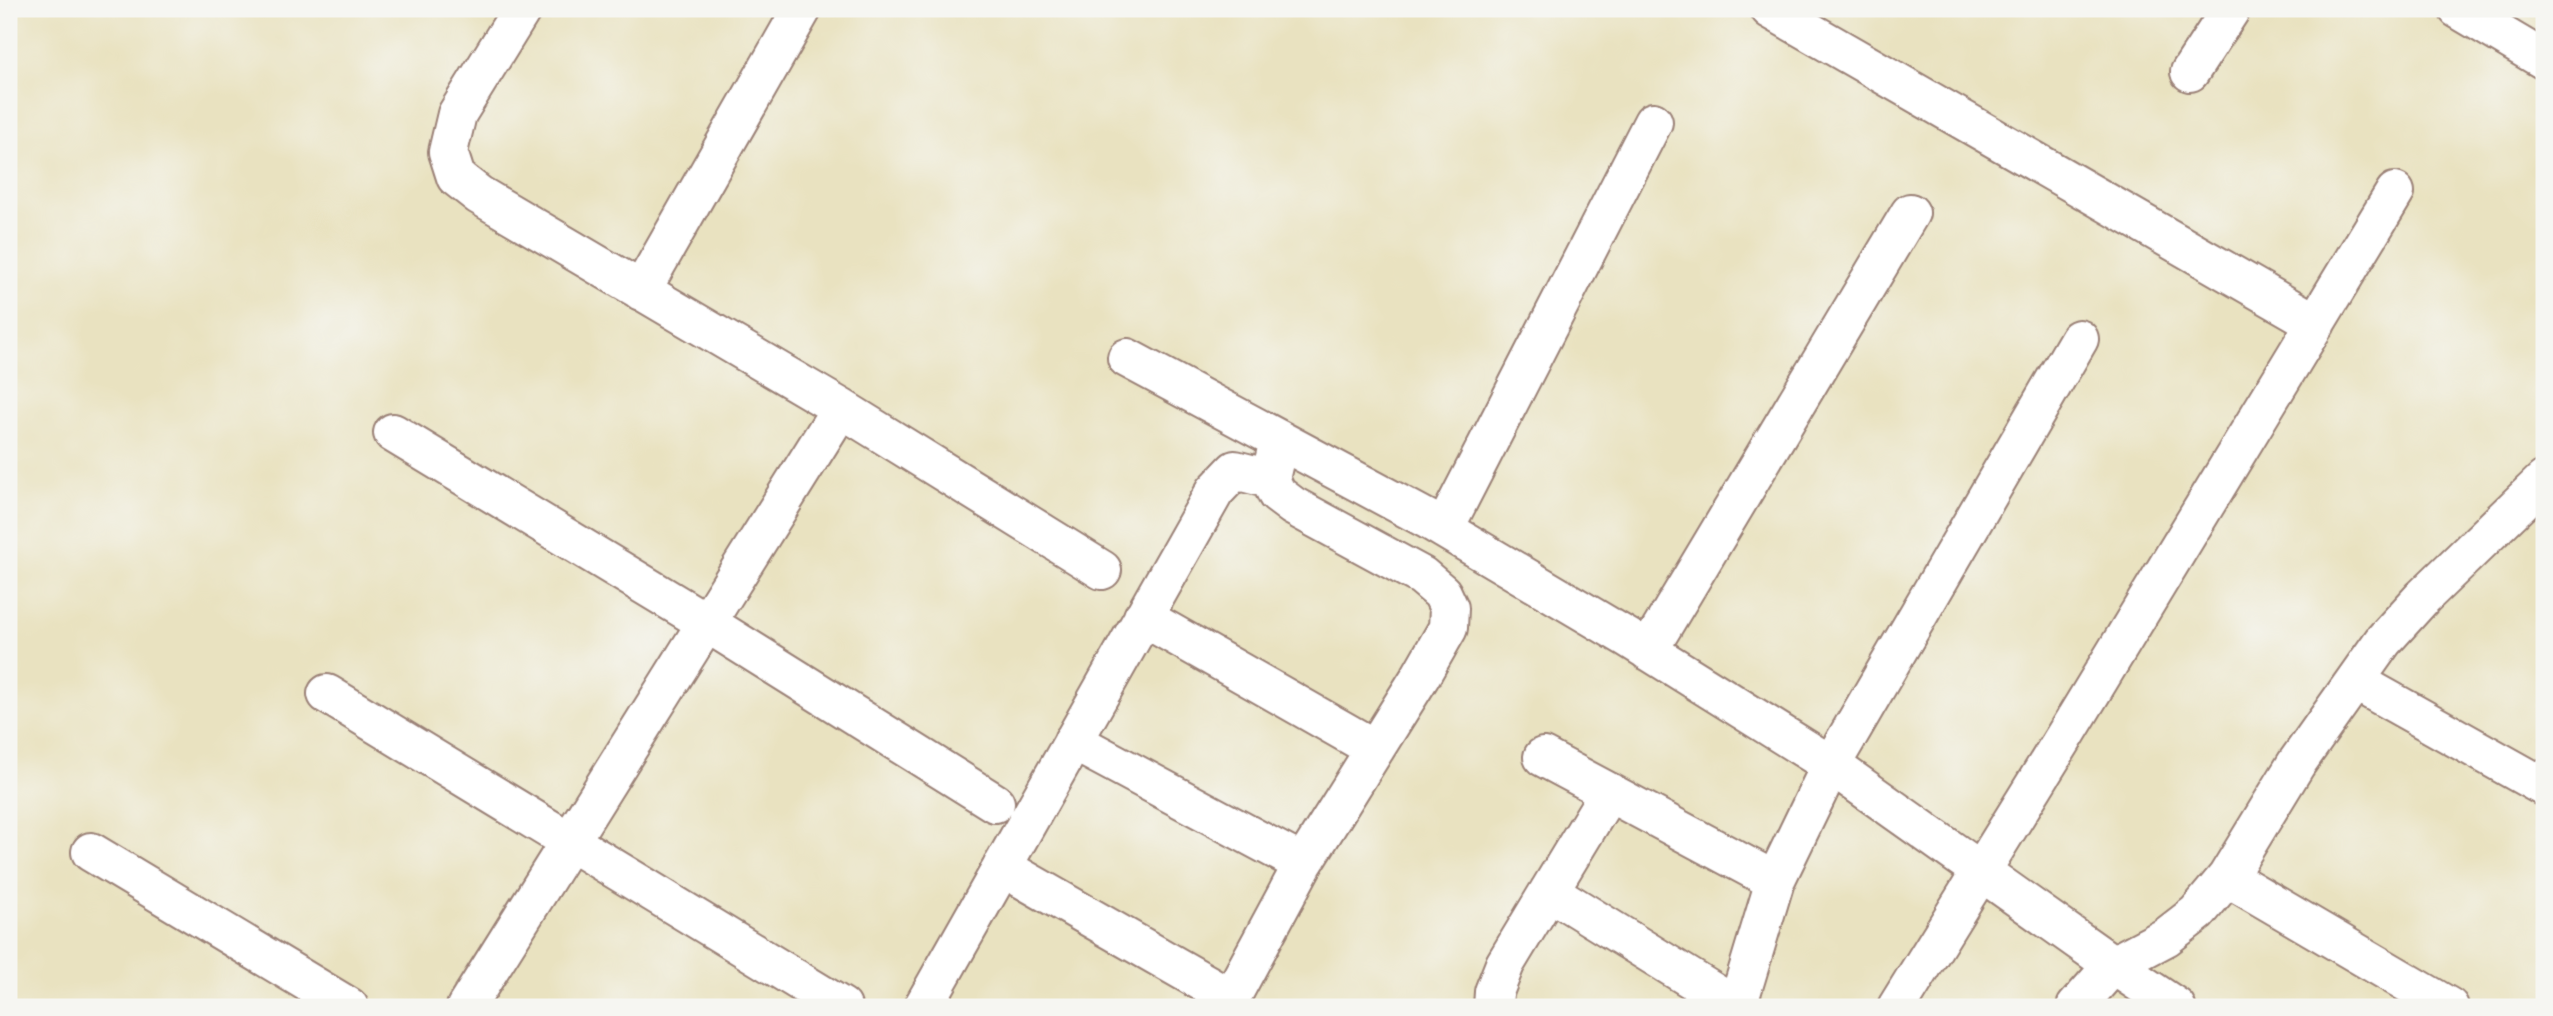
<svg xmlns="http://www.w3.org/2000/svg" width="2553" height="1016" viewBox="0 0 2553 1016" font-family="Itim,sans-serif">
  <rect width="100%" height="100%" fill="#f6f6f2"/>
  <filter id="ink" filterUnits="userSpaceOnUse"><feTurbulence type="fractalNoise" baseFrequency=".0143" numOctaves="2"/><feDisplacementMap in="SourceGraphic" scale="14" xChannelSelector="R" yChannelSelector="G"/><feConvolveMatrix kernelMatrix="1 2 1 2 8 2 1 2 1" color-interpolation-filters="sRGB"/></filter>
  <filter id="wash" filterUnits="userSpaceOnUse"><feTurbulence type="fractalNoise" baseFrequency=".00686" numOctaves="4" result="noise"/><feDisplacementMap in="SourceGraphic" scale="28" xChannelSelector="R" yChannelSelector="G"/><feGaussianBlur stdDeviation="1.57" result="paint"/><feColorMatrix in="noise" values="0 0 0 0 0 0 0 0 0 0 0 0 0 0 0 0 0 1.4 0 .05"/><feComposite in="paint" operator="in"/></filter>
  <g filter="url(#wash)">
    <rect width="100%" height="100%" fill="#e9e2c0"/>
  </g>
  <g filter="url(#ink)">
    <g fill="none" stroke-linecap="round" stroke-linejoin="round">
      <defs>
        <path id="street" d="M 522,9 L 457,114 L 448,152 L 456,177 L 479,195 L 841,408 L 1102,570
          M 1770,9 L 2316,323
          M 2458,9 L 2544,60
          M 2190,72 L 2231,9
          M 641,291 L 802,9
          M 1127,358 L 1427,519 L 1628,638 L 1831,765 L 2113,965 L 2176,1007
          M 393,433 L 707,623 L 995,803
          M 1444,529 L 1653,122
          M 1143,617 L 1375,749
          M 1648,651 L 1910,213
          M 2355,681 L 2544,787
          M 327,694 L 842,1007
          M 1073,741 L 1303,864
          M 1543,757 L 1775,881
          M 91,852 L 349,1007
          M 1002,867 L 1231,998
          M 2227,877 L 2449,1007
          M 1549,891 L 1737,1007
          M 466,1007 L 841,408
          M 923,1007 L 1215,491 L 1235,470 L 1270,479
          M 1226,1007 L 1303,864 L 1420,677 L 1448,628 L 1449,608 L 1442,593 L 1422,576 L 1293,506 L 1277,494 L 1270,479 L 1279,440
          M 1493,1007 L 1494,992 L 1505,964 L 1609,792
          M 1737,1007 L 1775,881 L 1831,765 L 2079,339
          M 1897,1007 L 2063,739 L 2395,192
          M 2076,1007 L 2113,965 L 2166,937 L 2197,913 L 2227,877 L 2296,764 L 2383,641 L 2423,597 L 2544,480"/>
      </defs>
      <use href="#street" stroke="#9a8076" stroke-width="42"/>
      <use href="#street" stroke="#fff" stroke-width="38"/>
    </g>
  </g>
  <rect width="2553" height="1016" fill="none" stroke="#f6f6f2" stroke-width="35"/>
</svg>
